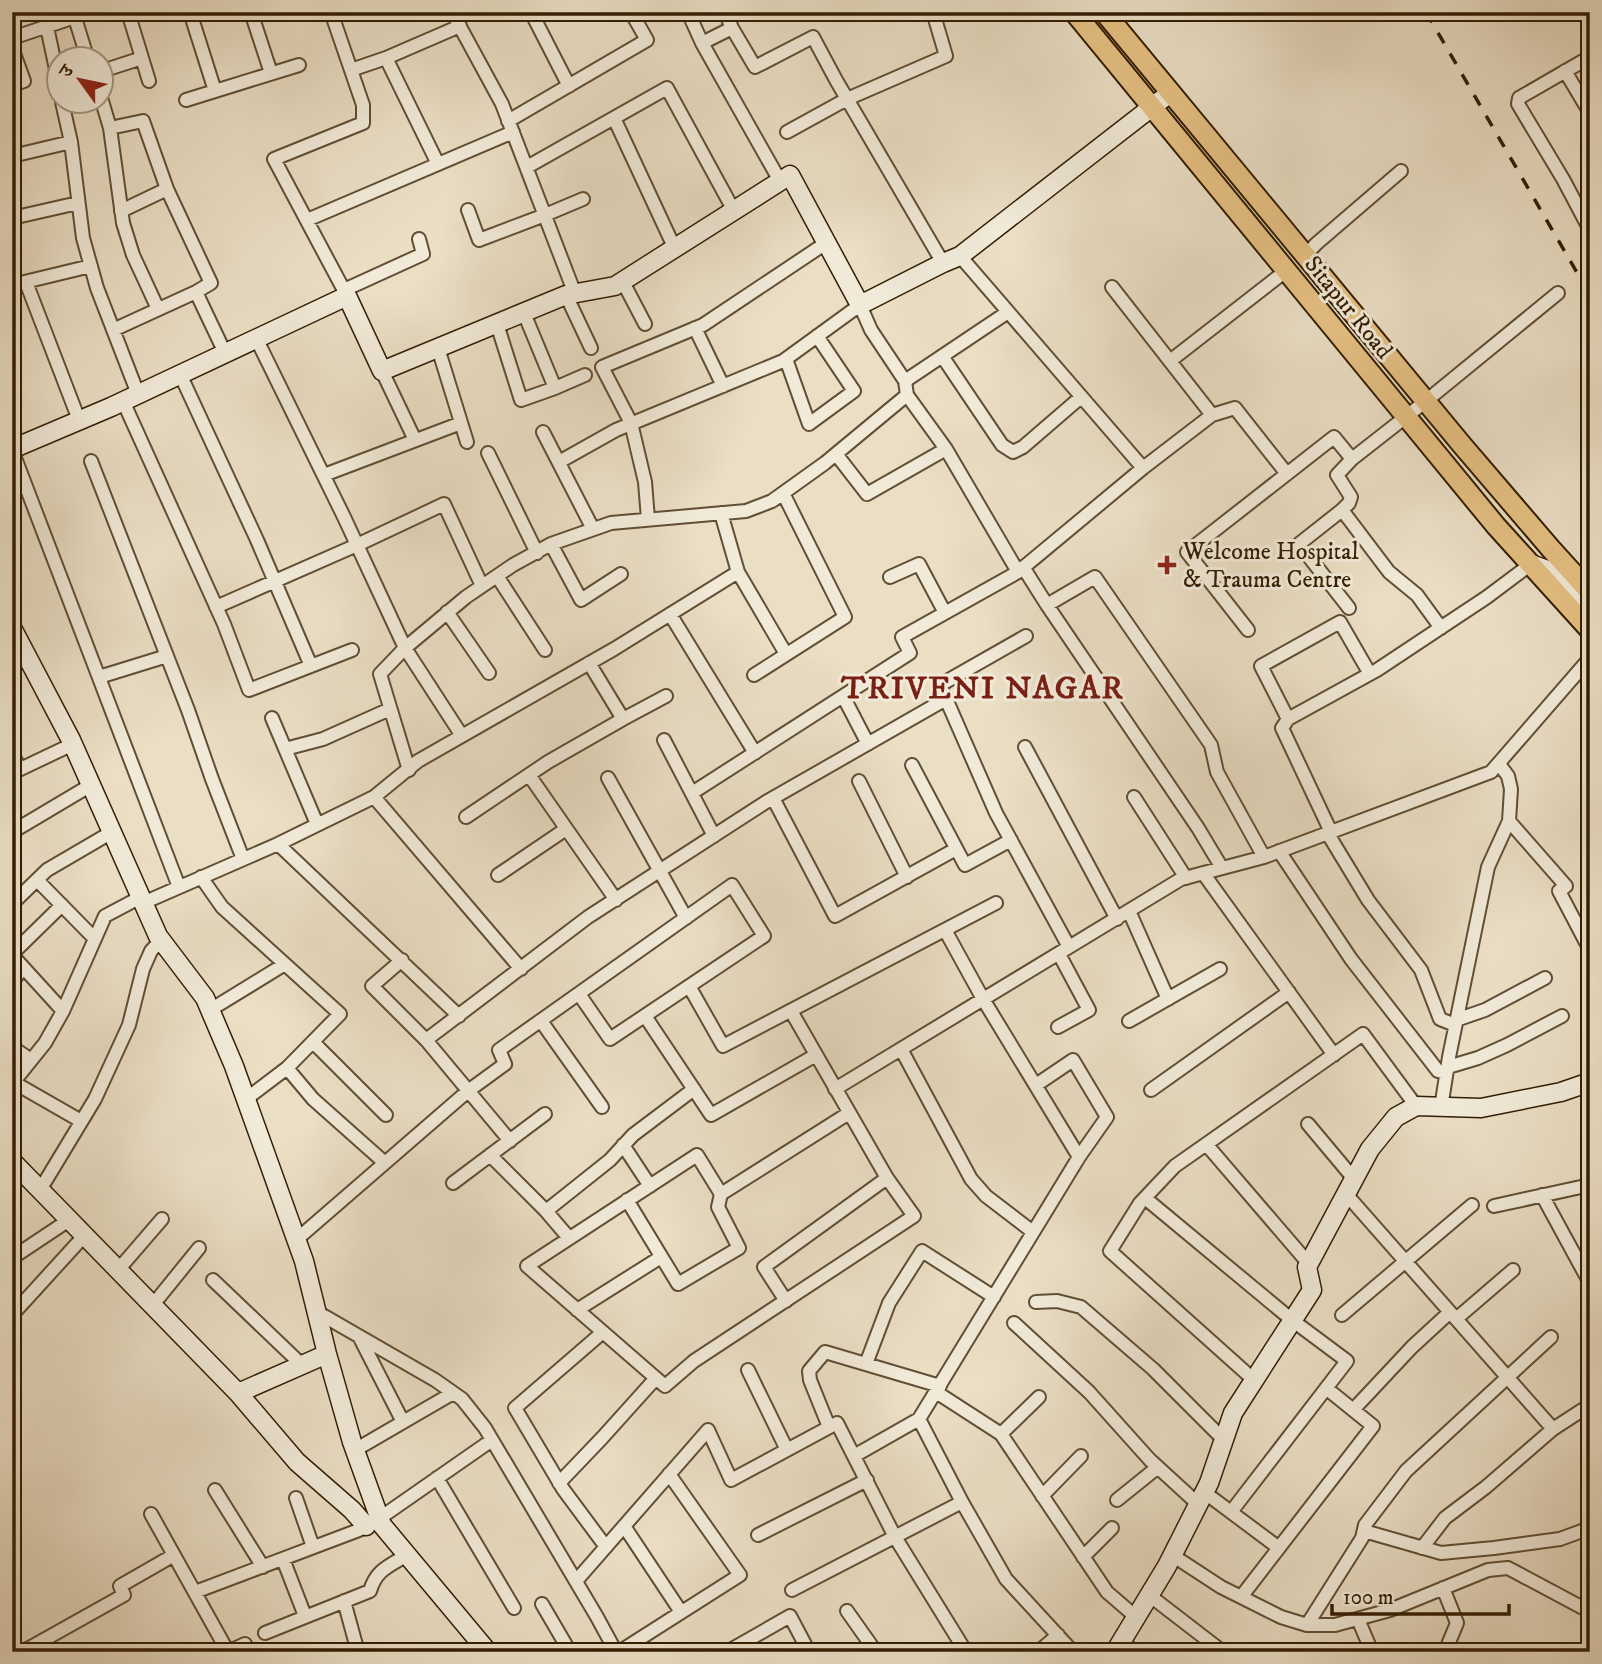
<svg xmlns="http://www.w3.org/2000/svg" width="1602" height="1664" viewBox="0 0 1602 1664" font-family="'IM FELL DW Pica','Noto Serif Devanagari',serif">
  <rect width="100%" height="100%" fill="#eadec5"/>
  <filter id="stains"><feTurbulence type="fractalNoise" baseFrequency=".00286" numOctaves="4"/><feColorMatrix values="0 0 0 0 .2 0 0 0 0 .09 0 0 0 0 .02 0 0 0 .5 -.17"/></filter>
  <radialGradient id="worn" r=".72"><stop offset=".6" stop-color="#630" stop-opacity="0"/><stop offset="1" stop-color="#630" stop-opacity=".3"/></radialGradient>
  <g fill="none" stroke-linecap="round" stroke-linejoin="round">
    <defs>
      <path id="street" d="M 128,12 L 149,81
        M 190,12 L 215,91
        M 251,12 L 271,73
        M 331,12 L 363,105 L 363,123 L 274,159 L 347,296
        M 452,12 L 502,104 L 575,294
        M 531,12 L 569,86
        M 688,12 L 702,43 L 780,181
        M 725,12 L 732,28 L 755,67 L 813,37 L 836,80 L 943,263
        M 75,18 L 88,60
        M 47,27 L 60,88
        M 12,38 L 90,12
        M 702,43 L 732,28
        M 12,48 L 24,81 L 12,85
        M 1590,57 L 1519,98 L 1518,104 L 1563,179 L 1590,230
        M 386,58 L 438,164
        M 351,70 L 386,58 L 460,26
        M 102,71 L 142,58
        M 1565,71 L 1590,113
        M 186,100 L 299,65
        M 102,101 L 110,128 L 123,223 L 133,255 L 158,309
        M 62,102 L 71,142 L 83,238 L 97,288 L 138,394
        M 614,118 L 675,249
        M 508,121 L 647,40 L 631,12
        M 110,128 L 143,121 L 167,189 L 211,283 L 196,292 L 113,330
        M 787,132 L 847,99 L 946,56 L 933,12
        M 12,156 L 71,142
        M 527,167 L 667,88 L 734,211
        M 468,210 L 479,240 L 545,215 L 583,199
        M 121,211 L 167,189
        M 12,218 L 78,203
        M 307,220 L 513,132
        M 960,256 L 1143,468
        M 1305,256 L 1316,244 L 1401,171
        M 26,282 L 79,420
        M 623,282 L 645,324
        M 12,285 L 91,266
        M 344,290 L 423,254 L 419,239
        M 196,292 L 225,353
        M 566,295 L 591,348
        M 497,324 L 521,400 L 555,388 L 524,313
        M 695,328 L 723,386
        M 256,338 L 344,517 L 405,648 L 462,736
        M 438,348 L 467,442
        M 942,356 L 1002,445 L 1013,452 L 1023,447 L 1081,397
        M 786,359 L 809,424 L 854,391 L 817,336
        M 1170,361 L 1287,270
        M 382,371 L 415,440
        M 180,374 L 257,540 L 311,666
        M 905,381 L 1008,312
        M 555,388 L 585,375
        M 123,401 L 224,624 L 249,690 L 352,650
        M 1212,415 L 1235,408 L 1287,474
        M 543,432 L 593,529
        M 12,450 L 179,887
        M 488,453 L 537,553
        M 836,454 L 867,494 L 946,449
        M 91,461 L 188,710 L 212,779 L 243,859
        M 559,462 L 616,430 L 783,361 L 860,305 L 871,330 L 905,381 L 907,395 L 946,449 L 1018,572
        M 324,475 L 461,423
        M 1342,510 L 1349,503 L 1351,497 L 1337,475 L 1352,459
        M 721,513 L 738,572 L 786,654
        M 648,519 L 645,482 L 631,423 L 602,367 L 703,325 L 826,243
        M 551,544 L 581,600 L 621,574
        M 1023,567 L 1047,605 L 1095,577 L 1211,745 L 1217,772 L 1264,857
        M 497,576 L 545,650
        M 890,577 L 919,564 L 945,613
        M 1047,605 L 1198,828 L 1222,868
        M 216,607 L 357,545 L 444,504 L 482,586
        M 1349,608 L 1299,544 L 1342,510 L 1389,572 L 1417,595 L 1441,628
        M 447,612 L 489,673
        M 670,614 L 755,753
        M 1248,630 L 1187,552 L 1334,437 L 1352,459 L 1426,401 L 1558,293
        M 1026,636 L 940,685 L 996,813 L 1069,947
        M 754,675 L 845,617 L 783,493
        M 99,677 L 167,656
        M 843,696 L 868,744
        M 272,718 L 317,824
        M 623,719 L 666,696
        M 1288,719 L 1261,666 L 1340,622 L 1370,674
        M 664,740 L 714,836
        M 1025,747 L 1117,919
        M 285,749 L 323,739 L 390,709
        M 12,753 L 20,769
        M 912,765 L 965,865 L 1011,840
        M 409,770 L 380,674 L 405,648 L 466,597 L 513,565 L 551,544 L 611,523 L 746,511 L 772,501 L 825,463 L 907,395
        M 12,773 L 73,744
        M 529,775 L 616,900
        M 608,778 L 686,918
        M 859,781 L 907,877
        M 692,793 L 910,653 L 902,637 L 1018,572 L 1143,468 L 1212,415 L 1112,287
        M 374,797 L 521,969
        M 1134,797 L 1186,878
        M 773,798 L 835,916 L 956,849
        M 466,817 L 548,762 L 623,719 L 589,663
        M 1509,821 L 1566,886 L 1559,891 L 1590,950
        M 12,832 L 91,785
        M 1331,832 L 1282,728 L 1288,719 L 1377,670 L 1487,597 L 1531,564
        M 1328,834 L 1368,900 L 1421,970 L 1440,1019 L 1455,1025
        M 278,844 L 459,1016
        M 1279,851 L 1351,959 L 1438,1071 L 1446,1073
        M 1203,873 L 1334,1055
        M 498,875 L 566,829
        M 201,877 L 222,907 L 340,1014 L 287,1068 L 246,1099
        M 37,880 L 95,939
        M 143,903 L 278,844 L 374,797 L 418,761 L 614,649 L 738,572
        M 12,904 L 47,870 L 112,832
        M 1129,911 L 1168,999
        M 945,930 L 983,999 L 1079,1157
        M 12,954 L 62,905
        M 12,955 L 63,1011
        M 402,960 L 372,986 L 426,1040 L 510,1141
        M 12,983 L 23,967
        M 689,986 L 723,1046 L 996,903
        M 210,1010 L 285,964
        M 645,1016 L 711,1115 L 816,1055
        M 1456,1020 L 1485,1010 L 1545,978
        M 541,1021 L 602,1107
        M 1129,1021 L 1220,969
        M 1058,1027 L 1089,1010 L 1059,954
        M 426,1040 L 588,917 L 766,802 L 946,699
        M 313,1042 L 386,1115
        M 12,1047 L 31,1060
        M 901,1049 L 971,1179 L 986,1196 L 1033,1232
        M 1448,1067 L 1478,1058 L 1507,1045 L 1562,1016
        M 287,1068 L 313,1099 L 385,1163
        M 13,1082 L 81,1121
        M 12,1084 L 45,1043 L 63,1011 L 105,916 L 141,897
        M 835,1089 L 1181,879 L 1264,857 L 1491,772 L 1590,658
        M 1151,1090 L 1289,992
        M 1441,1108 L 1449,1057 L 1488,867 L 1509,821 L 1511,789 L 1508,776 L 1499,764
        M 1308,1124 L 1354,1179
        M 1206,1144 L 1309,1264
        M 623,1145 L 650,1186
        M 490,1155 L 546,1211 L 569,1238
        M 453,1183 L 545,1114
        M 40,1190 L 95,1099 L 129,1025 L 143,969 L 151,951 L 161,940
        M 721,1194 L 697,1155 L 527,1266 L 665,1386 L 694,1361 L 914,1216 L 887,1178 L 791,1011
        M 1346,1194 L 1553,1429
        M 1542,1195 L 1590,1283
        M 1145,1198 L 1292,1320 L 1347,1361 L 1231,1512
        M 627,1200 L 678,1284 L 739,1248 L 718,1207 L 721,1194 L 849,1113
        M 1494,1206 L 1590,1185
        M 546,1211 L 610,1160 L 633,1135 L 694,1089
        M 296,1240 L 468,1091 L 505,1064 L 499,1050 L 732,885 L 764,936 L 610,1039 L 579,994
        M 12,1258 L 69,1220
        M 118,1270 L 162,1219
        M 213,1280 L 302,1365
        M 786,1301 L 764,1267 L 887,1178
        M 1036,1302 L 1057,1301 L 1081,1307 L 1153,1369 L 1224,1440
        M 152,1306 L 199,1248
        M 577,1310 L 661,1257
        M 12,1315 L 84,1236
        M 1342,1315 L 1472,1205
        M 318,1318 L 324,1316 L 435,1380 L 462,1399 L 485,1428 L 597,1617 L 616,1652
        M 1456,1319 L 1513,1270
        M 1014,1323 L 1089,1392 L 1150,1460 L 1198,1504
        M 603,1332 L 515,1408 L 563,1489 L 606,1547
        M 359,1336 L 403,1422
        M 866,1364 L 889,1303 L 922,1251 L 994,1297
        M 748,1370 L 787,1450
        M 1254,1380 L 1110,1251 L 1140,1203 L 1175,1166 L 1363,1034 L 1416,1106
        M 936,1392 L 1001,1434 L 1107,1592 L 1136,1617
        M 1353,1410 L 1412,1347 L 1450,1312
        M 919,1419 L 962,1502 L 1006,1579 L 1073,1652
        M 829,1427 L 810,1380 L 809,1371 L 825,1352 L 940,1386
        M 1001,1434 L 1039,1397
        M 355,1450 L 453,1393
        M 854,1456 L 919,1419 L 1079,1157 L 1107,1117 L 1073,1060 L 1036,1085
        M 437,1478 L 514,1608
        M 559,1483 L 602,1438 L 656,1378
        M 215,1490 L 263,1567
        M 1204,1492 L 1279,1548
        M 1042,1496 L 1081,1456
        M 296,1498 L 313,1547
        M 1117,1500 L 1158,1467
        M 151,1514 L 228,1652
        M 624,1526 L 681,1612
        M 1364,1531 L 1441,1553 L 1494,1548 L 1560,1539 L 1590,1528
        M 758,1535 L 867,1480
        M 1422,1548 L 1445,1518 L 1486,1487 L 1553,1429 L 1590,1405
        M 1172,1555 L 1221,1587 L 1281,1617 L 1307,1625 L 1335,1625 L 1390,1610 L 1488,1570 L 1508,1568 L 1583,1608 L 1590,1609
        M 1083,1557 L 1112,1528
        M 283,1559 L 305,1616
        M 576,1581 L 708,1430 L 731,1480 L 837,1423 L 895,1537 L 966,1652
        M 1443,1588 L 1457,1623 L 1445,1652
        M 792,1590 L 962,1502
        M 195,1592 L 359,1530 L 380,1518 L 492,1440
        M 1149,1595 L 1223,1652
        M 1241,1597 L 1373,1426 L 1326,1388
        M 344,1601 L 358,1652
        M 542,1604 L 570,1652
        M 847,1611 L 876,1652
        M 1358,1619 L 1372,1652
        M 1307,1625 L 1362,1538 L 1365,1525 L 1406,1471 L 1551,1337
        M 265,1633 L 370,1591 C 376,1570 389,1566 407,1555
        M 1122,1641 L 1135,1652
        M 24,1651 L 124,1595 L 120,1586 L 174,1555
        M 228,1652 L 245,1644 L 249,1652
        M 619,1652 L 740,1575 L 669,1474
        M 727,1652 L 790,1616 L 809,1652
        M 1038,1652 L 1058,1635"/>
      <path id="secondary" d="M 12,449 L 111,407 L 347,296 L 382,371 L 566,295 L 615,286 L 790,175 L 860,305 L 943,263 L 960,256 L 1170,93
        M 1531,564 L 1553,572 L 1590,612
        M 12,628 L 71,740 L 158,936 L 205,998 L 234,1066 L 304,1261 L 327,1354 L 352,1442 L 382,1525 L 488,1652
        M 12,1161 L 238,1393 L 327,1354
        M 238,1393 L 297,1462 L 352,1510 L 366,1526
        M 1115,1652 L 1167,1566 L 1209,1483 L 1233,1413 L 1312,1290 L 1307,1267 L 1370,1149 L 1396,1117 L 1416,1106 L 1481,1108 L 1561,1092 L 1590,1082"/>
      <path id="primary" d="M 1074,12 L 1496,526 L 1590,630
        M 1104,12 L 1462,445 L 1551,549 L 1590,592"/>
    </defs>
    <use href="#street" stroke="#614e33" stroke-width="16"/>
    <use href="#secondary" stroke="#331e02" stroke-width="21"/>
    <use href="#primary" stroke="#331e02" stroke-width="23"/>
    <use href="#street" stroke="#f1ead9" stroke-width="12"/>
    <use href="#secondary" stroke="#f1ead9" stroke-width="18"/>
    <use href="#primary" stroke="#e5bf82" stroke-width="19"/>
    <path stroke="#331e02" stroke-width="3.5" stroke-dasharray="12 12" stroke-linecap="butt" d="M 1426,12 L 1590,295"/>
  </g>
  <path fill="#8f2418" stroke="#f1ead9" stroke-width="2.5" d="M1163.5 554.5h7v7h7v7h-7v7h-7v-7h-7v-7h7z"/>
  <g text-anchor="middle" stroke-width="6" stroke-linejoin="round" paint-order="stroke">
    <g font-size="24" fill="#331e02" stroke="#f1ead9">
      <text transform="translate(1349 307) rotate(51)" y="8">Sitapur Road</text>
    </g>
    <g font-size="24" fill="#331e02" stroke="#f1ead9" text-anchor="start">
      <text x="1183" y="559">Welcome Hospital<tspan x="1183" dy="28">&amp; Trauma Centre</tspan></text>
    </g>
    <g font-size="32" font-weight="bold" letter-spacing="2" fill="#7a1f14" stroke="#f1ead9">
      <text x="983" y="698">TRIVENI NAGAR</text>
    </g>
  </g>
  <rect width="1602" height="1664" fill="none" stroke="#eadec5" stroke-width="42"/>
  <rect x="14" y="14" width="1574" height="1636" fill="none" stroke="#331e02" stroke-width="3.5"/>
  <rect x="21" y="21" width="1560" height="1622" fill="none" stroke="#331e02" stroke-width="2"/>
  <g transform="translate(80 80) rotate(303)"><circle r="33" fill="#f1ead9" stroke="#a59883" stroke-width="2"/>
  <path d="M0-5L12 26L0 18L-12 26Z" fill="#8f2418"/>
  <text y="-10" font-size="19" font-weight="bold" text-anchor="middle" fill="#331e02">उ</text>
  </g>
  <path d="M1332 1604v10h177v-10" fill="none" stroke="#331e02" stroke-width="3.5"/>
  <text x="1343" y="1604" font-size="21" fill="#331e02" stroke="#f1ead9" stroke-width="5" paint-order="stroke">100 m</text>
  <rect width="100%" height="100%" filter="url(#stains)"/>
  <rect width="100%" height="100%" fill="url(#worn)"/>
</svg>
